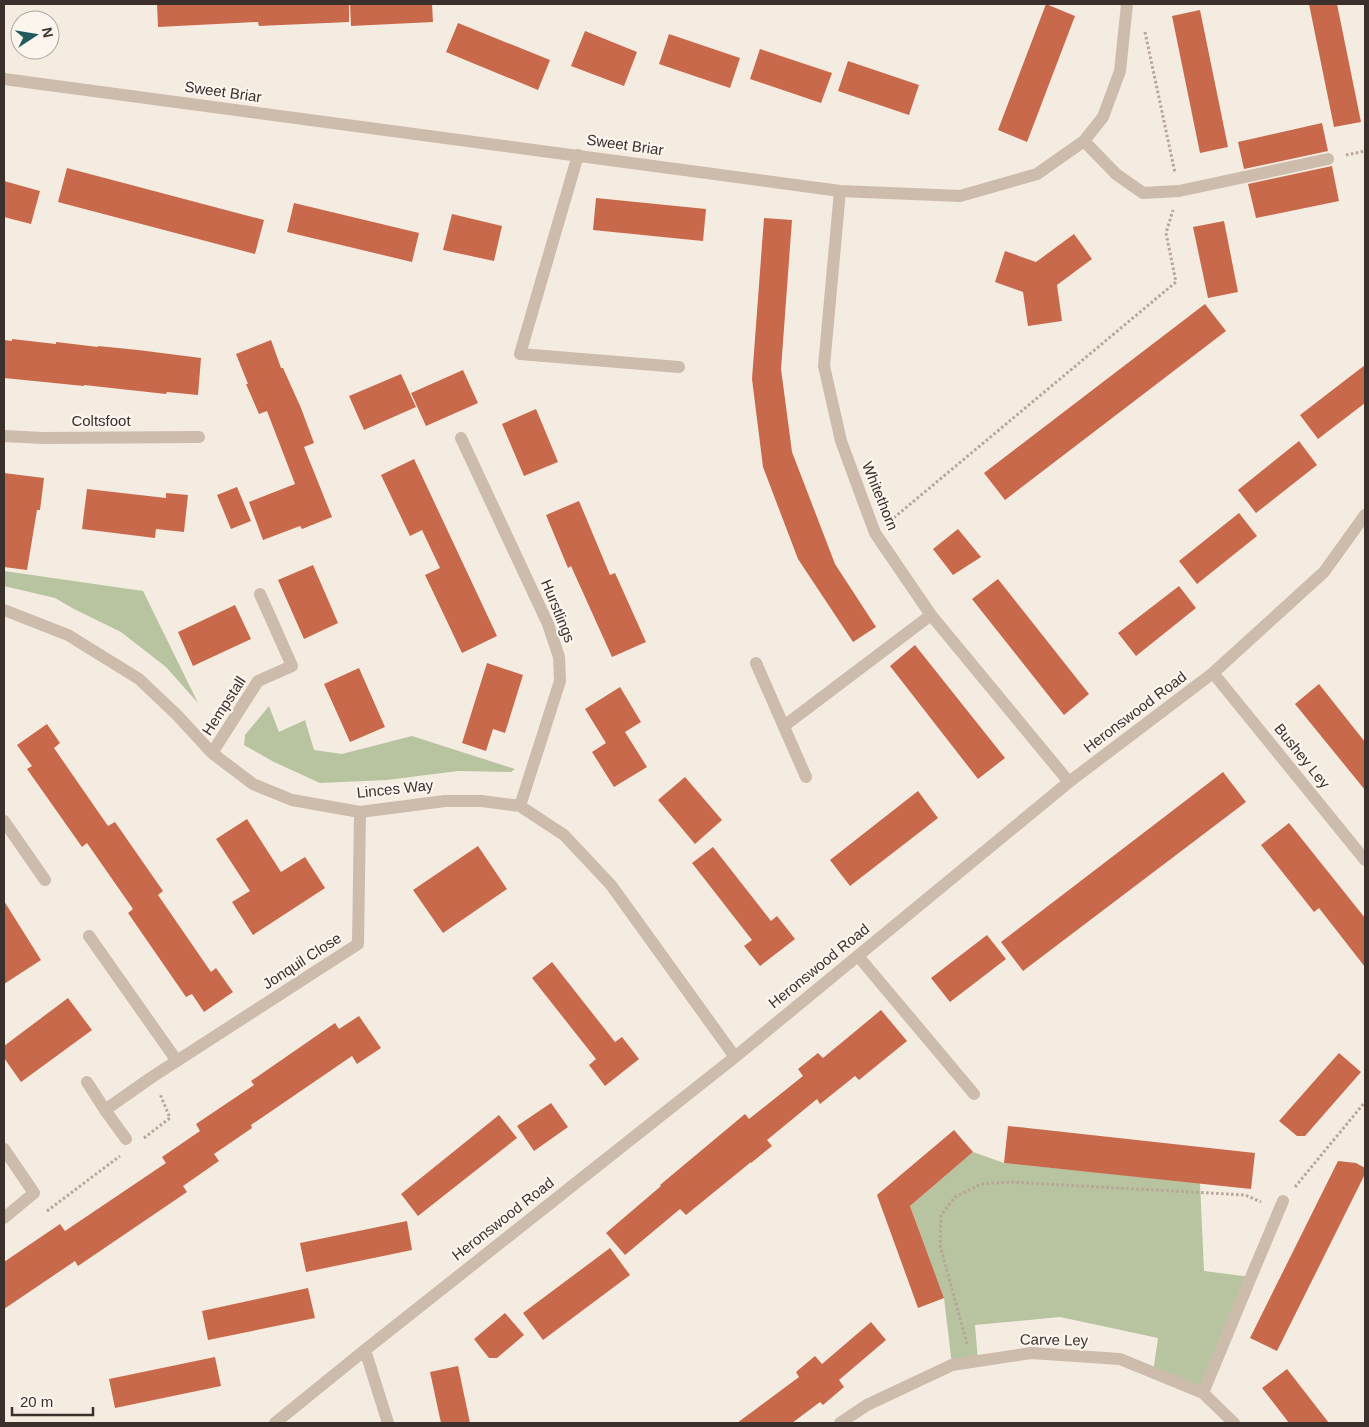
<svg xmlns="http://www.w3.org/2000/svg" width="1369" height="1427" viewBox="0 0 1369 1427" font-family="Helvetica,sans-serif">
  <rect width="100%" height="100%" fill="#f4ebe1"/>
  <path fill="#b8c4a0" d="M 4,571 L 143,591 L 198,703 L 166,667 L 121,632 L 74,609 L 55,598 L 4,586 Z
    M 269,706 L 279,732 L 305,720 L 314,750 L 342,754 L 412,736 L 515,769 L 511,772 L 458,771 L 387,780 L 320,783 L 274,762 L 244,745 L 245,735 Z
    M 973,1152 L 1004,1163 L 1200,1183 L 1204,1271 L 1251,1277 L 1203,1393 L 1153,1372 L 1158,1338 L 1060,1317 L 975,1325 L 978,1361 L 952,1365 L 944,1298 L 910,1206 Z"/>
  <path fill="#c8694b" d="M 157,4 L 349,4 L 349,22 L 259,26 L 258,22 L 158,27 Z
    M 350,4 L 432,4 L 433,22 L 351,26 Z
    M 1046,4 L 1075,16 L 1027,142 L 998,130 Z
    M 1309,4 L 1337,4 L 1361,122 L 1334,127 Z
    M 1200,10 L 1228,147 L 1200,153 L 1172,16 Z
    M 458,23 L 550,60 L 538,90 L 446,52 Z
    M 585,31 L 637,52 L 624,86 L 571,66 Z
    M 669,34 L 740,58 L 730,88 L 659,64 Z
    M 760,49 L 832,73 L 821,103 L 750,79 Z
    M 848,61 L 919,85 L 909,115 L 838,91 Z
    M 1322,123 L 1328,151 L 1244,169 L 1238,142 Z
    M 1332,166 L 1339,201 L 1256,218 L 1248,184 Z
    M 67,168 L 264,220 L 255,254 L 58,202 Z
    M 4,181 L 40,191 L 31,224 L 4,217 Z
    M 596,198 L 706,209 L 703,241 L 593,230 Z
    M 294,203 L 419,233 L 412,262 L 287,232 Z
    M 452,214 L 502,226 L 494,261 L 443,250 Z
    M 764,218 L 792,220 L 781,369 L 792,452 L 835,564 L 876,627 L 853,642 L 798,559 L 763,467 L 752,379 Z
    M 1224,221 L 1238,292 L 1208,298 L 1193,227 Z
    M 1074,234 L 1092,259 L 1057,285 L 1062,321 L 1028,326 L 1023,292 L 995,282 L 1005,251 L 1036,262 Z
    M 1205,304 L 1226,331 L 1005,500 L 984,473 Z
    M 12,339 L 56,344 L 56,342 L 98,347 L 98,346 L 138,350 L 201,358 L 198,395 L 167,392 L 166,394 L 84,385 L 84,386 L 4,378 L 4,340 L 12,341 Z
    M 271,340 L 281,368 L 283,368 L 301,408 L 314,443 L 304,447 L 332,517 L 302,529 L 300,526 L 263,540 L 249,502 L 295,484 L 267,411 L 259,414 L 246,384 L 248,384 L 236,354 Z
    M 1365,365 L 1365,403 L 1318,439 L 1300,415 Z
    M 463,370 L 478,403 L 426,426 L 411,393 Z
    M 401,374 L 416,407 L 364,430 L 349,396 Z
    M 536,409 L 558,462 L 524,476 L 502,424 Z
    M 1299,441 L 1317,465 L 1256,513 L 1238,490 Z
    M 414,459 L 497,636 L 462,653 L 425,575 L 440,568 L 422,530 L 410,536 L 381,475 Z
    M 4,473 L 44,478 L 40,510 L 37,510 L 27,570 L 4,567 Z
    M 237,487 L 251,521 L 231,529 L 217,495 Z
    M 87,489 L 166,498 L 166,493 L 188,495 L 184,532 L 156,529 L 155,538 L 82,529 Z
    M 579,501 L 610,575 L 615,573 L 646,642 L 612,657 L 571,566 L 568,568 L 546,515 Z
    M 1239,513 L 1257,536 L 1197,584 L 1179,561 Z
    M 958,529 L 981,557 L 953,575 L 933,549 Z
    M 313,565 L 338,623 L 304,639 L 278,580 Z
    M 998,579 L 1089,694 L 1064,715 L 972,599 Z
    M 1179,586 L 1196,608 L 1136,656 L 1118,633 Z
    M 235,605 L 251,639 L 193,666 L 178,632 Z
    M 915,645 L 1005,758 L 978,779 L 890,666 Z
    M 487,663 L 523,675 L 505,733 L 493,729 L 486,751 L 462,743 Z
    M 359,668 L 385,727 L 350,742 L 324,684 Z
    M 1319,684 L 1365,742 L 1365,790 L 1295,704 Z
    M 620,687 L 641,722 L 625,732 L 647,767 L 614,787 L 592,752 L 606,743 L 585,709 Z
    M 47,724 L 60,743 L 54,748 L 108,826 L 115,822 L 163,891 L 158,895 L 211,972 L 216,968 L 233,992 L 204,1012 L 192,994 L 186,997 L 128,913 L 133,909 L 87,843 L 82,847 L 27,769 L 32,766 L 17,745 Z
    M 1223,772 L 1246,802 L 1023,971 L 1001,942 Z
    M 685,777 L 722,820 L 695,844 L 658,800 Z
    M 918,791 L 938,818 L 850,886 L 830,860 Z
    M 247,819 L 281,872 L 305,857 L 325,888 L 253,935 L 232,902 L 250,891 L 216,839 Z
    M 1289,823 L 1365,918 L 1365,967 L 1319,908 L 1314,912 L 1261,845 Z
    M 478,846 L 507,889 L 443,933 L 413,890 Z
    M 713,847 L 771,921 L 777,916 L 795,939 L 760,966 L 744,946 L 752,940 L 692,863 Z
    M 4,901 L 41,960 L 4,984 Z
    M 987,935 L 1006,959 L 950,1002 L 931,978 Z
    M 552,962 L 615,1042 L 622,1037 L 639,1059 L 605,1086 L 589,1065 L 596,1059 L 532,978 Z
    M 68,998 L 92,1030 L 21,1082 L 4,1058 L 4,1046 Z
    M 881,1010 L 907,1041 L 859,1080 L 855,1076 L 820,1104 L 817,1099 L 767,1140 L 772,1146 L 751,1163 L 751,1162 L 686,1215 L 680,1209 L 625,1255 L 606,1233 L 661,1186 L 660,1185 L 745,1114 L 749,1119 L 803,1076 L 798,1069 L 818,1053 L 823,1058 Z
    M 359,1016 L 381,1048 L 357,1064 L 352,1056 L 251,1125 L 252,1128 L 214,1154 L 219,1161 L 183,1186 L 187,1192 L 78,1266 L 75,1261 L 4,1309 L 4,1262 L 60,1224 L 65,1231 L 166,1163 L 162,1157 L 200,1131 L 196,1124 L 254,1085 L 251,1081 L 335,1023 L 339,1029 Z
    M 1339,1053 L 1361,1072 L 1305,1136 L 1297,1136 L 1279,1121 Z
    M 551,1103 L 568,1127 L 534,1151 L 517,1126 Z
    M 499,1115 L 517,1138 L 418,1216 L 401,1194 Z
    M 1008,1126 L 1255,1153 L 1251,1189 L 1004,1163 Z
    M 954,1130 L 973,1152 L 910,1206 L 944,1298 L 918,1308 L 877,1195 Z
    M 1338,1161 L 1356,1163 L 1365,1168 L 1365,1174 L 1277,1351 L 1250,1338 Z
    M 407,1221 L 412,1250 L 306,1272 L 300,1243 Z
    M 610,1248 L 630,1275 L 543,1340 L 523,1313 Z
    M 308,1288 L 315,1318 L 208,1340 L 202,1311 Z
    M 505,1313 L 524,1335 L 497,1358 L 489,1358 L 474,1339 Z
    M 871,1322 L 886,1340 L 839,1380 L 844,1387 L 823,1405 L 820,1402 L 792,1423 L 737,1423 L 799,1377 L 796,1372 L 815,1356 L 822,1364 Z
    M 215,1357 L 221,1386 L 115,1408 L 109,1379 Z
    M 458,1366 L 470,1423 L 441,1423 L 430,1372 Z
    M 1287,1369 L 1329,1423 L 1289,1423 L 1262,1388 Z"/>
  <g fill="none" stroke-linecap="round" stroke-linejoin="round">
    <path stroke="#b9a596" stroke-width="3" stroke-dasharray="2.5 2.5" stroke-linecap="butt" d="M 1145,32 L 1175,173
      M 1346,155 L 1365,151
      M 890,521 L 1176,282 L 1166,233 L 1173,210
      M 144,1138 L 170,1118 L 160,1094
      M 1295,1187 L 1365,1102
      M 47,1211 L 120,1156
      M 967,1344 L 940,1245 L 941,1215 L 955,1197 L 981,1184 L 1010,1182 L 1245,1195 L 1261,1202"/>
    <path stroke="#cdbbac" stroke-width="12" d="M 4,79 L 840,191 L 960,196 L 1037,174 L 1084,141 L 1103,117 L 1120,71 L 1127,4
      M 1084,141 L 1116,174 L 1143,193 L 1179,191 L 1328,159
      M 578,155 L 520,354 L 679,367
      M 840,191 L 824,366 L 841,441 L 875,533 L 931,615 L 1069,782
      M 4,436 L 43,438 L 199,437
      M 461,438 L 548,624 L 559,657 L 560,681 L 520,806
      M 4,610 L 68,635 L 139,679 L 177,715 L 212,753 L 253,784 L 292,800 L 360,812 L 445,801 L 482,801 L 520,806 L 564,835 L 611,885 L 735,1057
      M 756,663 L 806,777
      M 1213,673 L 1365,860
      M 784,726 L 931,615
      M 212,753 L 258,681 L 292,666 L 260,594
      M 4,821 L 45,880
      M 89,936 L 177,1061
      M 858,956 L 974,1094
      M 87,1082 L 105,1110 L 152,1077 L 358,944 L 360,812
      M 105,1110 L 126,1139
      M 4,1149 L 34,1193 L 4,1218
      M 365,1350 L 388,1423
      M 1203,1393 L 1251,1277 L 1283,1201
      M 275,1423 L 365,1350 L 735,1057 L 1069,782 L 1213,673 L 1324,572 L 1365,515
      M 840,1423 L 867,1405 L 952,1365 L 1031,1353 L 1120,1359 L 1203,1393 L 1234,1423"/>
  </g>
  <g text-anchor="middle" stroke-width="4.5" stroke-linejoin="round" paint-order="stroke">
    <g font-size="15" fill="#3b302b" stroke="#fbf5ee">
      <text transform="translate(223 92) rotate(8)" y="5">Sweet Briar</text>
      <text transform="translate(625 145) rotate(8)" y="5">Sweet Briar</text>
      <text x="101" y="426">Coltsfoot</text>
      <text transform="translate(880 496) rotate(68)" y="5">Whitethorn</text>
      <text transform="translate(558 611) rotate(68)" y="5">Hurstlings</text>
      <text transform="translate(224 706) rotate(-57)" y="5">Hempstall</text>
      <text transform="translate(1135 712) rotate(-37)" y="5">Heronswood Road</text>
      <text transform="translate(1302 756) rotate(51)" y="5">Bushey Ley</text>
      <text transform="translate(395 789) rotate(-6)" y="5">Linces Way</text>
      <text transform="translate(302 961) rotate(-33)" y="5">Jonquil Close</text>
      <text transform="translate(819 966) rotate(-39)" y="5">Heronswood Road</text>
      <text transform="translate(503 1219) rotate(-38)" y="5">Heronswood Road</text>
      <text transform="translate(1054 1340) rotate(1)" y="5">Carve Ley</text>
    </g>
  </g>
  <rect width="1369" height="1427" fill="none" stroke="#3b302b" stroke-width="10"/>
  <g transform="translate(35 35) rotate(78)"><circle r="24" fill="#fbf5ee" stroke="#aea6a0"/>
  <path d="M0-4L9 19L0 12L-9 19Z" fill="#1f5a5e"/>
  <text y="-8" font-size="14" font-weight="bold" text-anchor="middle" fill="#3b302b">N</text>
  </g>
  <path d="M12 1407v8h81v-8" fill="none" stroke="#3b302b" stroke-width="2.5"/>
  <text x="20" y="1407" font-size="15" fill="#3b302b" stroke="#fbf5ee" stroke-width="4" paint-order="stroke">20 m</text>
</svg>
